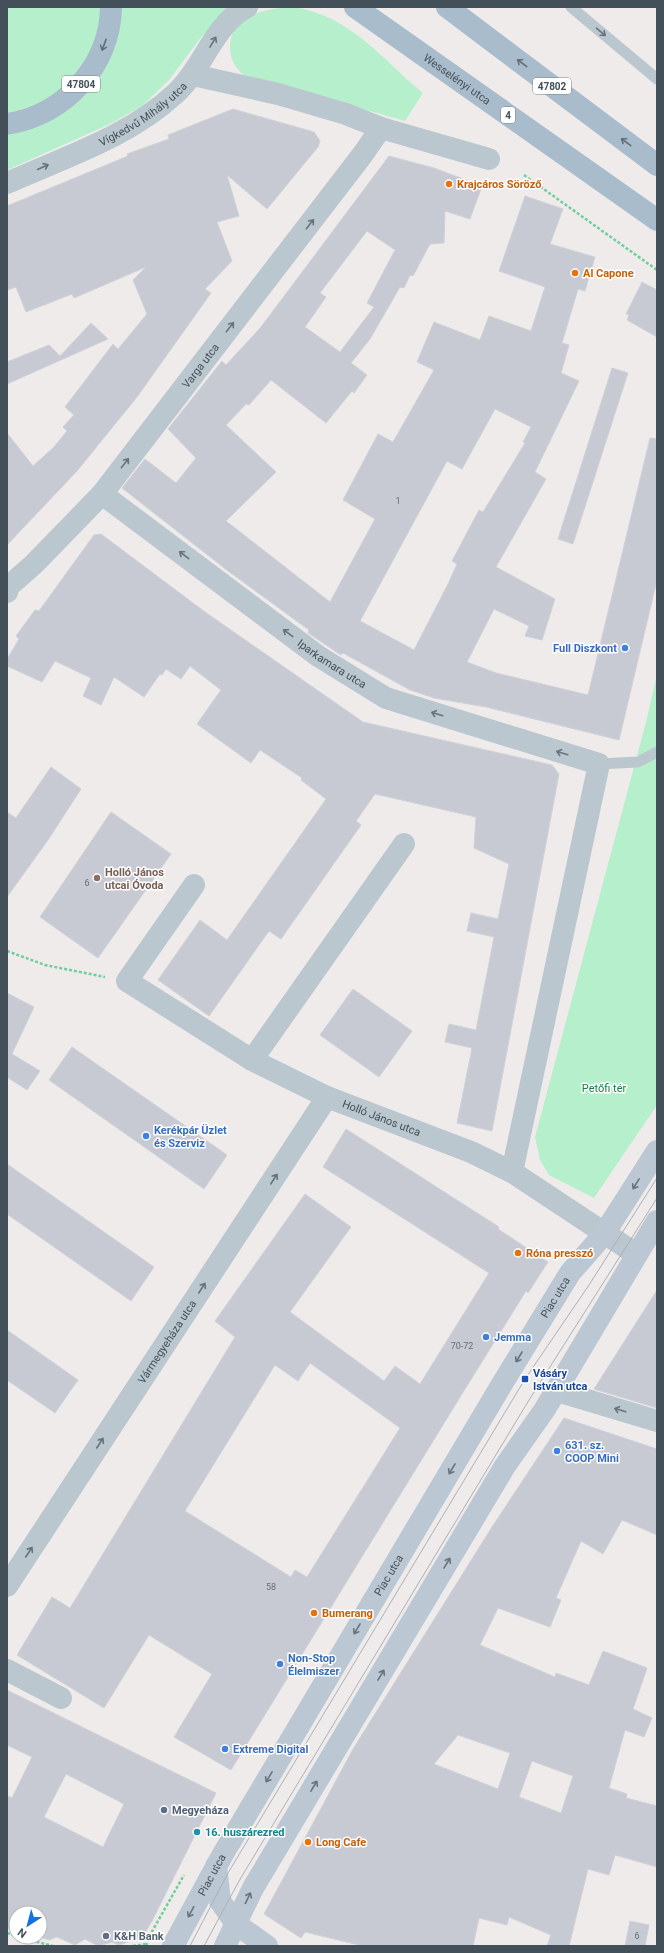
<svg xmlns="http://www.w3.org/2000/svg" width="664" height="1953" viewBox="0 0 664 1953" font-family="Roboto,sans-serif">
  <rect width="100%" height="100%" fill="#efebeb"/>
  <path fill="#b6efcb" d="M 7,7 L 101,7 C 97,64 63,102 7,113 Z
    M 121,7 L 229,7 L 199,40 L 169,80 L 142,106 L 110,124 L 7,170 L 7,134 L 40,126 L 64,113 L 84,97 L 102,74 Z
    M 293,7 C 352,16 380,58 423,93 L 405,121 L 244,75 C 236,69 230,59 230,48 C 229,15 267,8 293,7 Z
    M 657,674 L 657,1105 L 594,1198 L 549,1175 L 540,1160 L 535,1137 L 646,722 Z"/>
  <path fill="#c7cad2" stroke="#cfd2d8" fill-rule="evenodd" d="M 233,109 L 314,132 L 320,141 L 318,147 L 267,209 L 227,175 L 239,216 L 217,222 L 232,261 L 205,289 L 211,293 L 137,397 L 77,471 L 7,545 L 7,433 L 33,466 L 54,447 L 67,431 L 63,427 L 74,415 L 65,407 L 113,344 L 118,349 L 147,314 L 133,280 L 146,267 L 74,298 L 72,294 L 26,312 L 16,287 L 7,290 L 7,206 L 128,156 L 127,154 L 169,139 L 168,135 Z
    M 389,156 L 434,168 L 482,186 L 470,219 L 445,211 L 444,243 L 430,244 L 413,276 L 410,275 L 404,288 L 400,287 L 370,339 L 351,363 L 367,375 L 354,393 L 352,391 L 326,423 L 271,380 L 249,405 L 246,404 L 226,425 L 276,472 L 226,521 L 330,602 L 375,519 L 343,500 L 378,434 L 393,442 L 434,370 L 417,362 L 434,322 L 480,340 L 489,316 L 531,331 L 545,287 L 499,271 L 525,196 L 563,209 L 550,244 L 595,257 L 585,291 L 578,289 L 562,343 L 569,345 L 561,373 L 579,381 L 535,472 L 546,479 L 496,567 L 555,599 L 542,640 L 525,636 L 529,626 L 494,609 L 467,662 L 496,673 L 588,695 L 650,438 L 657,439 L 657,580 L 619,740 L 486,707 L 434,698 L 410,690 L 343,653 L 341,655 L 308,633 L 309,630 L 228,571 L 122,488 L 145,459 L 176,483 L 196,458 L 168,429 L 222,361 L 226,365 L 261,327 ZM 367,231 L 395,250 L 367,303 L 374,307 L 340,352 L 305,327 L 326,297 L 320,293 ZM 495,409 L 531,427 L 523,442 L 525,443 L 483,512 L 479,510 L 452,561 L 457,564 L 448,584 L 414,650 L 360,621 L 447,461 L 462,469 Z
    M 642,282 L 657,290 L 657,337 L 627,320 L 629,315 L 626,314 Z
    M 91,323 L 108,339 L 7,384 L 7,362 L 49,345 L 60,356 Z
    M 612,368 L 628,373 L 573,544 L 558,539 Z
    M 101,534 L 205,612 L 363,722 L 552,765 L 559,774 L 492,1131 L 457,1123 L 472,1048 L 445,1042 L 449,1024 L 476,1030 L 494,937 L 467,931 L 471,913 L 498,919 L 509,864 L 474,848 L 476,817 L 375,794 L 356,821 L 361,825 L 281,939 L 269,931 L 209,1016 L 158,980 L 200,920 L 227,940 L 326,799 L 301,780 L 302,778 L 260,750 L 251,763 L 197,724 L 221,690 L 190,666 L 181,679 L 166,669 L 162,675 L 160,674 L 144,697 L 114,677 L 101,705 L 83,696 L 91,678 L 55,661 L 42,682 L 7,666 L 7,659 L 19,639 L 16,636 L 35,610 L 39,611 L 94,535 Z
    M 51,767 L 81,789 L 48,840 L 7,897 L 7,812 L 16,818 Z
    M 111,812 L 171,854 L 98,958 L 40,917 Z
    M 353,989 L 412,1031 L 379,1077 L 320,1035 Z
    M 7,993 L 34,1007 L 12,1054 L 40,1071 L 27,1090 L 7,1077 Z
    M 72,1047 L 227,1155 L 204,1189 L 49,1080 Z
    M 346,1129 L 499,1227 L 498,1229 L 548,1262 L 528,1293 L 526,1291 L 462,1394 L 231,1770 L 174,1737 L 212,1674 L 149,1635 L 104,1708 L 17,1655 L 52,1597 L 70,1608 L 235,1337 L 215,1321 L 305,1194 L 351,1227 L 290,1312 L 384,1381 L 395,1366 L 420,1384 L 489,1273 L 323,1167 ZM 310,1363 L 400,1428 L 307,1577 L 295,1570 L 291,1577 L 185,1511 L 275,1365 L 298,1381 Z
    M 7,1164 L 154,1267 L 131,1301 L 7,1214 Z
    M 657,1290 L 657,1408 L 594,1389 Z
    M 7,1330 L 78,1380 L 55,1413 L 7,1380 Z
    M 564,1418 L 657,1449 L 657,1535 L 622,1520 L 603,1554 L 581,1541 L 556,1598 L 561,1600 L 550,1627 L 498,1608 L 480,1645 L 555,1677 L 556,1673 L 589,1685 L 603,1651 L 647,1668 L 633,1709 L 652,1718 L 644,1737 L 625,1730 L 609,1788 L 627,1794 L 626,1798 L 657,1806 L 657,1867 L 615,1855 L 609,1875 L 588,1869 L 569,1946 L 547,1946 L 551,1935 L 509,1917 L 507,1925 L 479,1918 L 473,1946 L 363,1946 L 305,1932 L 301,1938 L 264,1914 L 353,1749 L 492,1527 ZM 458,1735 L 510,1753 L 498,1789 L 434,1764 ZM 532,1761 L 573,1776 L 561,1813 L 519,1797 Z
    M 7,1690 L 216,1793 L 152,1921 L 145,1933 L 137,1939 L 119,1945 L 112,1942 L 98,1946 L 85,1939 L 75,1945 L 57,1937 L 49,1940 L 40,1937 L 40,1913 L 16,1913 L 16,1932 L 7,1928 L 7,1796 L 12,1798 L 32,1757 L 7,1745 ZM 66,1774 L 124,1804 L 103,1847 L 44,1817 Z
    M 630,1921 L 649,1925 L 645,1946 L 625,1946 Z"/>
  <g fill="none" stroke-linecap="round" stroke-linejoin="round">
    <path stroke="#6ece9c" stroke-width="2.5" stroke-dasharray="3 2" stroke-linecap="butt" d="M 524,175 L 657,270
      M 7,951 L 45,965 L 105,977
      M 7,1933 L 16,1936
      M 17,1937 L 53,1946
      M 133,1946 L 147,1944
      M 146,1946 L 150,1935 L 184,1875"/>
    <path stroke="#bbc7cf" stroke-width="11" d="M 571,7 L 657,79
      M 599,764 L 638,762 L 657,752"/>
    <g stroke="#bbc7cf" stroke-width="22">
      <path d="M 193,75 L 278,94 L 346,114 L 381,128 L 489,159"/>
      <path id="s1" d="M 7,183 C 65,157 129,137 176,93 C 204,67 213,25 247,7"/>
      <path id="s2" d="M 102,494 L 318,656 L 386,698 L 599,764 L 512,1172"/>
      <path id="s3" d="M 7,592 L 9,586 L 34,564 L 102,494 L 363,154 L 381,128"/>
      <path id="s4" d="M 194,885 L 127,981 L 252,1060 L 327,1097 L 471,1152 L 512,1172 L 636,1254"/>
      <path d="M 252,1060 L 404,844"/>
      <path d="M 557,1391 L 657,1421"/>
      <path id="s5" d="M 7,1586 L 327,1097"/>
      <path d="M 7,1670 L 61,1698"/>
    </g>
    <g stroke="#bbc8d4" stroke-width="22">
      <path d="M 216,1866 L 220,1901 L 236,1924 L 267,1946"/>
      <path id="s6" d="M 173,1946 L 223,1854 L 502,1384 L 570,1273 L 604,1234 L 657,1151"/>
      <path d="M 225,1946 L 253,1888 L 505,1466 L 545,1409 L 657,1221"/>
    </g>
    <g stroke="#a9bccc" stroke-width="22">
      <path id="s7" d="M 355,7 L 657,220"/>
      <path d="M 447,7 L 657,165"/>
      <path d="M 7,124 C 65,115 110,66 111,7"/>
    </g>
    <path stroke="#adb1b6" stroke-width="1" d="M 190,1946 L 228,1873 L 525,1379 L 589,1285 L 657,1178
      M 204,1946 L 239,1881 L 529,1400 L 657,1198"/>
  </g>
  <defs><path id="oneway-shaft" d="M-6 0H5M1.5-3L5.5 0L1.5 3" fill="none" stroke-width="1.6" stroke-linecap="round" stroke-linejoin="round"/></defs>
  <g stroke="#67747c">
    <use href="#oneway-shaft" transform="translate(601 32) rotate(40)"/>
    <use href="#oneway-shaft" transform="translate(213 42) rotate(-59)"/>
    <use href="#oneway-shaft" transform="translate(43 167) rotate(-24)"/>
    <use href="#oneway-shaft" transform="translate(310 224) rotate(-52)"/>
    <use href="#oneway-shaft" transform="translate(230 327) rotate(-52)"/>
    <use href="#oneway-shaft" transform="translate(125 463) rotate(-52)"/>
    <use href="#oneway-shaft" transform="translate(184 555) rotate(-143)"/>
    <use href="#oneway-shaft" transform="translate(288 633) rotate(-143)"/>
    <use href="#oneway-shaft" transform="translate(437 714) rotate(-163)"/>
    <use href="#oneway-shaft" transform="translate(562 753) rotate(-163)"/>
    <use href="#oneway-shaft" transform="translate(274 1179) rotate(-57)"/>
    <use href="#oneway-shaft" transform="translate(202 1288) rotate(-57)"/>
    <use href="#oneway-shaft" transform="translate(620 1410) rotate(-163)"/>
    <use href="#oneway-shaft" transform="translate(100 1443) rotate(-57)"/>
    <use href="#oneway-shaft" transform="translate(29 1552) rotate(-57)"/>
  </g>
  <g stroke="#62707c">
    <use href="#oneway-shaft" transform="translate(104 45) rotate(110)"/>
    <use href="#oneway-shaft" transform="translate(522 63) rotate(-143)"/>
    <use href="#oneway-shaft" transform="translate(626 142) rotate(-143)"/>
  </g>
  <g stroke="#67747e">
    <use href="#oneway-shaft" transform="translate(636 1184) rotate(122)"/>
    <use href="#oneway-shaft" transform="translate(519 1357) rotate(121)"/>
    <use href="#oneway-shaft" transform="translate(452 1469) rotate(121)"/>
    <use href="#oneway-shaft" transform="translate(447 1563) rotate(-59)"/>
    <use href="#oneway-shaft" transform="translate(357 1629) rotate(121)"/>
    <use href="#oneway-shaft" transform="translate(381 1675) rotate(-59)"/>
    <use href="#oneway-shaft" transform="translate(269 1777) rotate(121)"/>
    <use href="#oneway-shaft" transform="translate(314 1786) rotate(-59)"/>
    <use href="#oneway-shaft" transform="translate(248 1898) rotate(-64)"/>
    <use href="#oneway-shaft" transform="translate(191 1912) rotate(118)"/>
  </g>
  <g fill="#e8710a" stroke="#fff" stroke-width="1.5">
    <circle cx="449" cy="184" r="4"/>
    <circle cx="575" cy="273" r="4"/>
    <circle cx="518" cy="1253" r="4"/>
    <circle cx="314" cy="1613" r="4"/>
    <circle cx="308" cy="1842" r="4"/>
  </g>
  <g fill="#3f7fe0" stroke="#fff" stroke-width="1.5">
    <circle cx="625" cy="648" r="4"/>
    <circle cx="146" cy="1136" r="4"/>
    <circle cx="486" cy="1337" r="4"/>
    <circle cx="557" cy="1451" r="4"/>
    <circle cx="280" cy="1664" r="4"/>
    <circle cx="225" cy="1749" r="4"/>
  </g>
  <circle fill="#8d6e63" stroke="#fff" stroke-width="1.5" cx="97" cy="878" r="4"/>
  <rect fill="#1a4fb4" stroke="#fff" stroke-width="1.5" x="521" y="1375" width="8" height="8" rx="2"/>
  <g fill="#5c6f8a" stroke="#fff" stroke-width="1.5">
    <circle cx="164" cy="1810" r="4"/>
    <circle cx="106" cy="1936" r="4"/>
  </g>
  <circle fill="#0f9aa8" stroke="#fff" stroke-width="1.5" cx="197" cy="1832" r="4"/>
  <g text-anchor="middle" stroke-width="3" stroke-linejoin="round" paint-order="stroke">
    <g font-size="9" fill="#646e77">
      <text x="398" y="504">1</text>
      <text x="87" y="886">6</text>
      <text x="462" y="1349">70-72</text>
      <text x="271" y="1590">58</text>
      <text x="637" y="1939">6</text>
    </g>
    <g fill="#fff" stroke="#7b848b" stroke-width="1">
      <rect x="62" y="76" width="38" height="16" rx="3"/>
      <rect x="533" y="78" width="38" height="16" rx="3"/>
      <rect x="501" y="107" width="14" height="16" rx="3"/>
    </g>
    <g font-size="10" font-weight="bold" fill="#435059">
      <text x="81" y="88">47804</text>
      <text x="552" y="90">47802</text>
      <text x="508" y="119">4</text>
    </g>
    <g font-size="11" fill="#435059" stroke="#fff">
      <text dy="4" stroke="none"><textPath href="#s7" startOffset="125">Wesselényi utca</textPath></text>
      <text dy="4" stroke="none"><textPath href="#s1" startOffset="153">Vígkedvű Mihály utca</textPath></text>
      <text dy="4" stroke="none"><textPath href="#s3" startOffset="299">Varga utca</textPath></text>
      <text dy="4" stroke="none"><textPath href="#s2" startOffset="286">Iparkamara utca</textPath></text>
      <text dy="4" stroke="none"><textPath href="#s4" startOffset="407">Holló János utca</textPath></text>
      <text dy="4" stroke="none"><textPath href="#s6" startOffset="753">Piac utca</textPath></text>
      <text dy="4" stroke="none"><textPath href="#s5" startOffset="292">Vármegyeháza utca</textPath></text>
      <text dy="4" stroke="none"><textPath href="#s6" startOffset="429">Piac utca</textPath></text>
      <text dy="4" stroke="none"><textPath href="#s6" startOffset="81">Piac utca</textPath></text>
    </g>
    <g font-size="11" font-weight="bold" fill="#c56008" stroke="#fff" text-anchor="start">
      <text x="457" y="188">Krajcáros Söröző</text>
      <text x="583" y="277">Al Capone</text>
      <text x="526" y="1257">Róna presszó</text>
      <text x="322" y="1617">Bumerang</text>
      <text x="316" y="1846">Long Cafe</text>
    </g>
    <g font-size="11" font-weight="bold" fill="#366cbe" stroke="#fff" text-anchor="start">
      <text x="617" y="652" text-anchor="end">Full Diszkont</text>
      <text x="154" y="1134">Kerékpár Üzlet<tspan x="154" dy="13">és Szerviz</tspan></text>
      <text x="494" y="1341">Jemma</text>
      <text x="565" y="1449">631. sz.<tspan x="565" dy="13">COOP Mini</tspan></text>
      <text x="288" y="1662">Non-Stop<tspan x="288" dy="13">Élelmiszer</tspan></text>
      <text x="233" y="1753">Extreme Digital</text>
    </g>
    <g font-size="11" font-weight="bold" fill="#785e54" stroke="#fff" text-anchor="start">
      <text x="105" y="876">Holló János<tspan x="105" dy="13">utcai Óvoda</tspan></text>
    </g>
    <g font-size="11" fill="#137c44" stroke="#fff">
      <text x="604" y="1092">Petőfi tér</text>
    </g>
    <g font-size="11" font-weight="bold" fill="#164399" stroke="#fff" text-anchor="start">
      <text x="533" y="1377">Vásáry<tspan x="533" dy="13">István utca</tspan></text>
    </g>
    <g font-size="11" font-weight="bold" fill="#4e5e75" stroke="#fff" text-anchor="start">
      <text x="172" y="1814">Megyeháza</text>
      <text x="114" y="1940">K&amp;H Bank</text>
    </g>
    <g font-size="11" font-weight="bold" fill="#0d838f" stroke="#fff" text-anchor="start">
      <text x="205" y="1836">16. huszárezred</text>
    </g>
  </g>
  <rect width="664" height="1953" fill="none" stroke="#435059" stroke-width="16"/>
  <g transform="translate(28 1925) rotate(216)"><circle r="19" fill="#ffffff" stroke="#b4b9bd"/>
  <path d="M0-3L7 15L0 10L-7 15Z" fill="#1273e1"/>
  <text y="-6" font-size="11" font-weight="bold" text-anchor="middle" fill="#435059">N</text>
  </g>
</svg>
